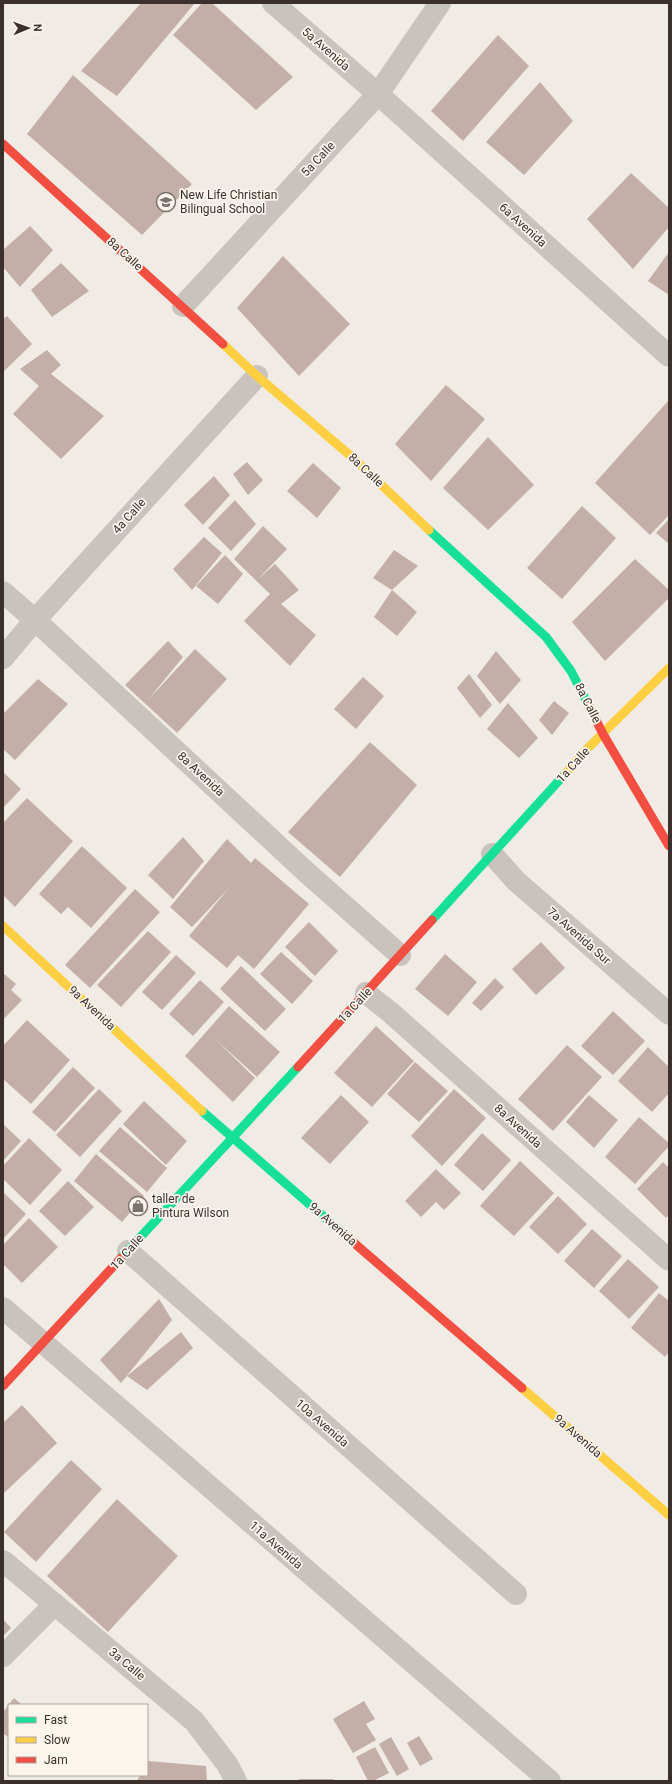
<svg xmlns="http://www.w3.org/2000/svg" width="672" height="1784" viewBox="0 0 672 1784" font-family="Roboto,sans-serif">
  <rect width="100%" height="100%" fill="#f0ebe5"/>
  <path fill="#c3afa7" d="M 141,3 L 195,3 L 117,96 L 81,71 Z
    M 202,3 L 212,3 L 293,77 L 256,110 L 173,35 Z
    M 498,35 L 529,66 L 463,141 L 431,111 Z
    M 73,75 L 192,184 L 142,235 L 27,134 Z
    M 540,82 L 573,121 L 524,175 L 486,142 Z
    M 631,173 L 669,208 L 669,227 L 633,269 L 587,219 Z
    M 30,226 L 53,250 L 20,287 L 3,267 L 3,250 Z
    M 669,252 L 669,295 L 648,281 Z
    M 283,256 L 350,324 L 299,376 L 237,308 Z
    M 61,263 L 89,291 L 52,317 L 31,290 Z
    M 7,316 L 32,344 L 3,372 L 3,319 Z
    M 47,350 L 61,365 L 51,374 L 104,416 L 61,459 L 13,414 L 39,386 L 20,369 Z
    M 446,385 L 485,419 L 431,481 L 395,444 Z
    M 668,401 L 669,515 L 650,535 L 595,483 Z
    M 488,437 L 534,485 L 488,530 L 443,488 Z
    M 247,462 L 263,480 L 248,495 L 233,474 Z
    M 313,463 L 341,488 L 317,518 L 287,491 Z
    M 214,476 L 230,495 L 203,525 L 184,505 Z
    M 235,500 L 256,524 L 231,551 L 208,528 Z
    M 582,506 L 616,538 L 562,599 L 527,568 Z
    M 669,519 L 669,544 L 656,533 Z
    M 263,526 L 287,549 L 258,579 L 275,564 L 299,590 L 281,604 L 316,635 L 290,666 L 244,621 L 270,594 L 234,559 Z
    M 204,537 L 222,553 L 192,590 L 173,569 Z
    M 394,550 L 418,566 L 392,590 L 373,578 Z
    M 225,555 L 243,574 L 218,604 L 196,586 Z
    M 635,559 L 669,590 L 669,598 L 605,661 L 572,622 Z
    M 392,590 L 417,612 L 397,636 L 374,617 Z
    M 168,641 L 183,657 L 148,700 L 195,649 L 227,679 L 177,733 L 125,685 Z
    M 496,651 L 521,680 L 500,704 L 477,676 Z
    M 469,674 L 492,705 L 480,718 L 457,688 Z
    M 363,677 L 384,696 L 356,729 L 334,709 Z
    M 38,679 L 68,704 L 15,760 L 3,749 L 3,714 Z
    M 554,701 L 569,713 L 552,735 L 539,720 Z
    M 508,703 L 538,738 L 519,758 L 487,729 Z
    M 370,742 L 417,785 L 340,877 L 288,832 Z
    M 3,772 L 21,789 L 3,808 Z
    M 27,798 L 73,841 L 15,907 L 3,895 L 3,823 Z
    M 183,837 L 204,861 L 173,899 L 148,875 Z
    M 227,839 L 251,863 L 255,858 L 309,904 L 254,969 L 238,955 L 227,968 L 189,936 L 229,888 L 192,927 L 170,907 Z
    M 82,846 L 127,888 L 91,928 L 68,907 L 61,914 L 39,894 Z
    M 135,889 L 160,912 L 90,988 L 65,965 Z
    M 309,922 L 338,951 L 315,976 L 285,947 Z
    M 148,931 L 171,952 L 121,1007 L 97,985 Z
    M 541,942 L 565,968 L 536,995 L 512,969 Z
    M 281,952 L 313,981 L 292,1004 L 260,974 Z
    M 445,954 L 477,982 L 448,1016 L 415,989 Z
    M 176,955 L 196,973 L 162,1010 L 142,992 Z
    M 241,966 L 286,1009 L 265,1031 L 220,989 Z
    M 3,973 L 16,984 L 11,990 L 22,1000 L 3,1020 Z
    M 495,978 L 504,987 L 481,1011 L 472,1003 Z
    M 200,980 L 224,1002 L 193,1036 L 169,1014 Z
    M 229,1006 L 280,1052 L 257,1077 L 214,1038 L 255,1078 L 233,1102 L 185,1056 Z
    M 613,1011 L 645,1041 L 613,1075 L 581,1046 Z
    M 27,1020 L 70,1060 L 31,1104 L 3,1079 L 3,1046 Z
    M 376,1026 L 414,1061 L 372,1107 L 334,1073 Z
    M 567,1045 L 602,1077 L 553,1131 L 518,1099 Z
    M 648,1047 L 669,1067 L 669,1093 L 652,1112 L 618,1081 Z
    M 415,1062 L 448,1091 L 419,1122 L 387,1094 Z
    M 73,1067 L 95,1088 L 55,1132 L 32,1112 Z
    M 99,1089 L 122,1111 L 80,1157 L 56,1135 Z
    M 454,1089 L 486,1118 L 442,1166 L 411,1136 Z
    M 341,1095 L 369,1122 L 330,1164 L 301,1138 Z
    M 589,1095 L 618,1120 L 594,1148 L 566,1122 Z
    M 144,1101 L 187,1141 L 166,1165 L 123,1124 Z
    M 639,1117 L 669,1143 L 669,1146 L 635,1184 L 605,1157 Z
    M 3,1124 L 21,1141 L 3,1161 Z
    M 120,1127 L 167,1168 L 147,1192 L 99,1151 Z
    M 482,1133 L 511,1160 L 483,1191 L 454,1165 Z
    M 29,1138 L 62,1170 L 30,1205 L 3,1179 L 3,1166 Z
    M 96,1154 L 144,1196 L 122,1222 L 74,1181 Z
    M 520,1161 L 554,1193 L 514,1236 L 480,1206 Z
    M 663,1162 L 669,1168 L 669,1215 L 666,1218 L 637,1189 Z
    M 436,1169 L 461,1193 L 444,1210 L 436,1202 L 421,1217 L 405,1201 Z
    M 68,1181 L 94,1207 L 65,1236 L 39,1211 Z
    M 3,1192 L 26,1214 L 3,1239 Z
    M 558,1196 L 587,1224 L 558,1254 L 529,1227 Z
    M 29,1218 L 58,1247 L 22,1283 L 3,1264 L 3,1245 Z
    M 592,1229 L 622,1256 L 594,1288 L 564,1261 Z
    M 628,1259 L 659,1287 L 629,1319 L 599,1291 Z
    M 659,1293 L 669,1301 L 669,1352 L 665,1357 L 631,1328 Z
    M 159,1299 L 172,1320 L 121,1383 L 100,1360 Z
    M 181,1332 L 193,1348 L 147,1390 L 127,1376 Z
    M 22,1405 L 57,1443 L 3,1494 L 3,1423 Z
    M 71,1460 L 102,1489 L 36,1562 L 4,1532 Z
    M 117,1499 L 178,1556 L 108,1632 L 47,1576 Z
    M 3,1619 L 11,1628 L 3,1636 Z
    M 14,1698 L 22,1705 L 9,1705 L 9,1738 L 3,1733 L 3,1712 Z
    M 364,1701 L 375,1719 L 366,1724 L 376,1740 L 353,1753 L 333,1719 Z
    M 419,1736 L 433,1759 L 420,1766 L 407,1743 Z
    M 391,1737 L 409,1769 L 397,1776 L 379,1744 Z
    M 375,1747 L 389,1773 L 373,1781 L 368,1781 L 356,1757 Z
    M 148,1761 L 206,1766 L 207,1781 L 137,1781 L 140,1775 L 147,1775 Z
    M 299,1779 L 334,1779 L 334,1781 L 299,1781 Z"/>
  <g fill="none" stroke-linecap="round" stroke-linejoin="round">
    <path stroke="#c9c3be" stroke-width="22" d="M 273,3 L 378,94 L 669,356
      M 183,306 L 378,94 L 440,3
      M 3,592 L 35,620 L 305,871 L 400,955
      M 3,658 L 35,620 L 257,376
      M 492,854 L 516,881 L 669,1014
      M 366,993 L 390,1012 L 669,1260
      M 128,1251 L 516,1594
      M 3,1308 L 550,1781
      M 3,1561 L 194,1721 L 227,1764 L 236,1781
      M 3,1656 L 55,1604"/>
    <path stroke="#16e098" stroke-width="9" d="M 429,530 L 546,637 L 571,671 L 589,706
      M 432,920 L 565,774
      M 202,1111 L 346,1236
      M 121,1258 L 298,1067"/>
    <path stroke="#ffcf43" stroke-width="9" d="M 223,344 L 257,376 L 352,457 L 429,530
      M 565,774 L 589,747 L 669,668
      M 3,926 L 202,1111
      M 522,1388 L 669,1515"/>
    <path stroke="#f24e42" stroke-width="9" d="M 3,144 L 223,344
      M 589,706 L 603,734 L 669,846
      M 298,1067 L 432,920
      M 346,1236 L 522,1388
      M 3,1386 L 121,1258"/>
  </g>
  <defs>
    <symbol id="school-ring" viewBox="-11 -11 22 22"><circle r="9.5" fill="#fbf5ee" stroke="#7a716c" stroke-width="1.5"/><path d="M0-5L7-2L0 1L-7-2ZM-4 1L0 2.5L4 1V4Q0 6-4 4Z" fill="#7a716c"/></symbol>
    <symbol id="shop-ring" viewBox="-11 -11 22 22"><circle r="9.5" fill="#fbf5ee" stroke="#7a716c" stroke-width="1.5"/><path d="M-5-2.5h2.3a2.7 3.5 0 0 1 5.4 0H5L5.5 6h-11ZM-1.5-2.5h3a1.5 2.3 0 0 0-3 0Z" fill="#7a716c"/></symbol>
  </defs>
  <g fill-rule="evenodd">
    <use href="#school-ring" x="155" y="191" width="22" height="22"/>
    <use href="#shop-ring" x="127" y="1195" width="22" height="22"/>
  </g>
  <g text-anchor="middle" stroke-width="3.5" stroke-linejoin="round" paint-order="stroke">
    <g font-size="12" fill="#3b302b" stroke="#fbf5ee">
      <text transform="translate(326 49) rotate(41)" y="4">5a Avenida</text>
      <text transform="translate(318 159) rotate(-47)" y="4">5a Calle</text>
      <text transform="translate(523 225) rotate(42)" y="4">6a Avenida</text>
      <text transform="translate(125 254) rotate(42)" y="4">8a Calle</text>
      <text transform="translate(366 470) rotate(43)" y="4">8a Calle</text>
      <text transform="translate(129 516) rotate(-48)" y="4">4a Calle</text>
      <text transform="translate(588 703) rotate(63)" y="4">8a Calle</text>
      <text transform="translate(573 765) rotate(-48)" y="4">1a Calle</text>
      <text transform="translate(201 774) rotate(43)" y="4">8a Avenida</text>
      <text transform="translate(579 936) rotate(41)" y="4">7a Avenida Sur</text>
      <text transform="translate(355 1005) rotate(-47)" y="4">1a Calle</text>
      <text transform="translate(92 1008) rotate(43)" y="4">9a Avenida</text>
      <text transform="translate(518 1126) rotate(42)" y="4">8a Avenida</text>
      <text transform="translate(333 1224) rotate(41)" y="4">9a Avenida</text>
      <text transform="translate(127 1252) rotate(-48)" y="4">1a Calle</text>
      <text transform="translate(322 1423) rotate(41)" y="4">10a Avenida</text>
      <text transform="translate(578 1436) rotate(41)" y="4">9a Avenida</text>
      <text transform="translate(276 1545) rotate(41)" y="4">11a Avenida</text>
      <text transform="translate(127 1664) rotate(40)" y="4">3a Calle</text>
    </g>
    <g font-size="12" fill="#3b302b" stroke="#fbf5ee" text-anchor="start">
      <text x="180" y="199">New Life Christian<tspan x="180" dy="14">Bilingual School</tspan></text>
      <text x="152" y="1203">taller de<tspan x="152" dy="14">Pintura Wilson</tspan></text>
    </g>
  </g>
  <rect width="672" height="1784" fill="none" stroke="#3b302b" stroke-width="8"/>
  <rect x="8" y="1704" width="140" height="72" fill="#fbf5ee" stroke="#aea6a0"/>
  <rect x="16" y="1717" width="20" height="6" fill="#16e098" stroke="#aea6a0"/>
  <text x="44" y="1724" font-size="12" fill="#3b302b">Fast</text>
  <rect x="16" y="1737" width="20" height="6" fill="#ffcf43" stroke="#aea6a0"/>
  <text x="44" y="1744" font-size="12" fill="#3b302b">Slow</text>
  <rect x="16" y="1757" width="20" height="6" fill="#f24e42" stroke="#aea6a0"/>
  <text x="44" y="1764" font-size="12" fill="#3b302b">Jam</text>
  <g transform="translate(28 28) rotate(88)" stroke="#fbf5ee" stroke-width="3" paint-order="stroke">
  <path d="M0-3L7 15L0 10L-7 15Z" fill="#3b302b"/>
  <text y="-6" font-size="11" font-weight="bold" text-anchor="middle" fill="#3b302b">N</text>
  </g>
</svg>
